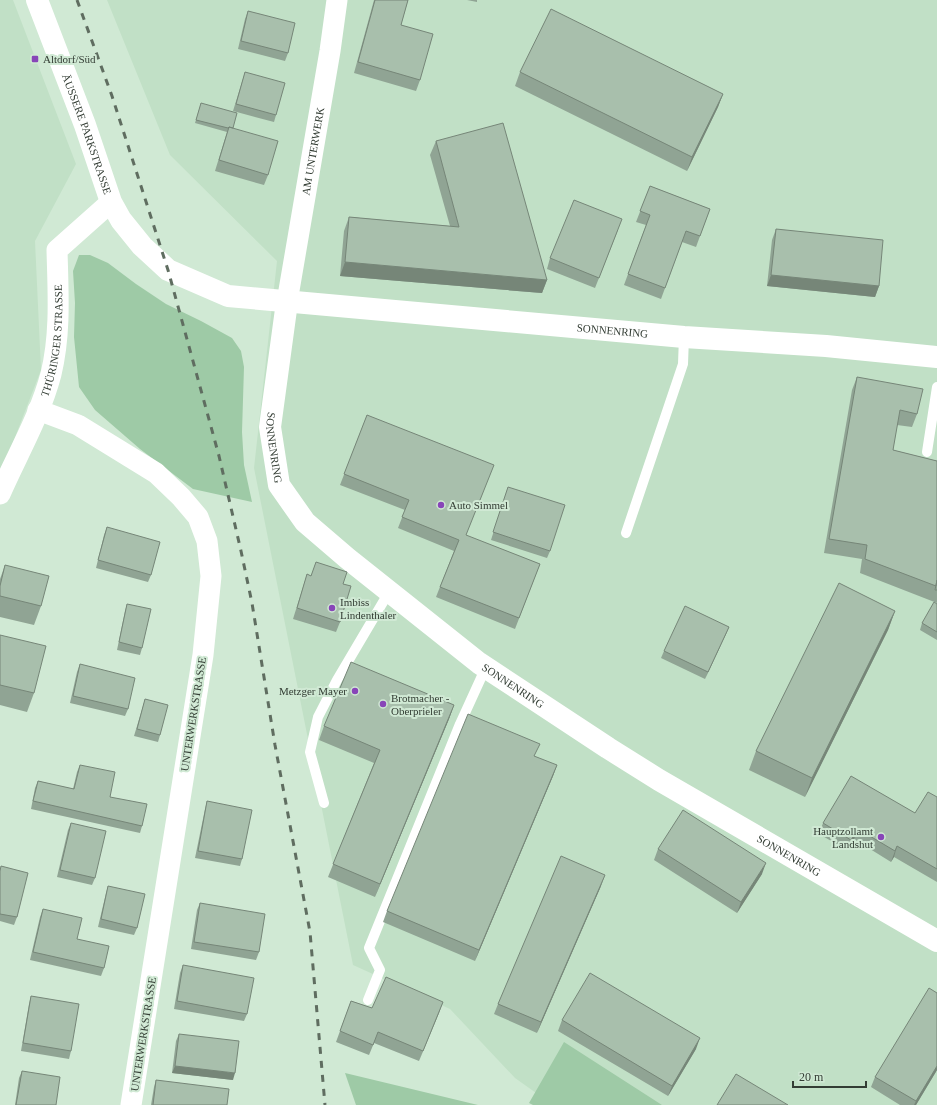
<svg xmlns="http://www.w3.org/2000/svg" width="937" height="1105" viewBox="0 0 937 1105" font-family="Georgia,serif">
  <rect width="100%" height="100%" fill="#d0e9d4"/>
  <path fill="#c1e0c6" d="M 0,0 L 13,0 L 76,164 L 35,241 L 41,370 L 0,476 Z
    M 107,0 L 937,0 L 937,1105 L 553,1105 L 515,1078 L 450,1009 L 353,965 L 254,468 L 277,261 L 170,155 Z"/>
  <path fill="#9ecaa6" d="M 79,255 L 90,255 L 108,263 L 136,284 L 166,304 L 201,321 L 232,338 L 241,351 L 244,367 L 242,432 L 244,465 L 252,502 L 193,489 L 140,449 L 95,410 L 79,387 L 74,337 L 75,303 L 73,271 Z
    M 564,1042 L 662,1105 L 533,1105 L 529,1103 Z
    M 345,1073 L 478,1105 L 356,1105 Z"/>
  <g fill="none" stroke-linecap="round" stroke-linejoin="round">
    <path stroke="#fff" stroke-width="10" d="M 927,452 L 937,387
      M 626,533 L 683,364 L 684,337
      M 324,803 L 310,752 L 318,717 L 337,680 L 389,592
      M 368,1000 L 380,970 L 369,948 L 460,724 L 486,667"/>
    <g stroke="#fff" stroke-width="21">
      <path id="s1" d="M 287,302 L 330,51 L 337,0"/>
      <path d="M 38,410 L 78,425 L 156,473 L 181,497 L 198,517 L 207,541 L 211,576 L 203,655 L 131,1105"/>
      <path id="s2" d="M 0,494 C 17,455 40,416 51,374 C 61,333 58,291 57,250 L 111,202"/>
    </g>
    <g stroke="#fff" stroke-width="22">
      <path id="s3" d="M 37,0 L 85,125 L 111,202 L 121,220 L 142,246 L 168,270 L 228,296 L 684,337 L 826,346 L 937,357"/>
      <path id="s4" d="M 287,302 L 270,427 L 279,485 L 305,522 L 347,558 L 479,663 L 608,748 L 659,780 L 937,941"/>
    </g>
    <path stroke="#5f6d60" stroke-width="3" stroke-dasharray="7 7" stroke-linecap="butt" d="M 77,0 L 112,96 L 168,270 L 219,456 L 241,551 L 252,603 L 275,745 L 310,932 L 325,1105"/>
  </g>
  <path fill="#90a494" d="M 374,0 L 408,0 L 401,25 L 420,80 L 416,91 L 354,73 Z
    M 467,0 L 477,0 L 477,2 Z
    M 248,11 L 288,53 L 285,61 L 238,49 L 245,19 Z
    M 245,72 L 276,115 L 274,122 L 233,111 Z
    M 520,72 L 723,94 L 718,107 L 687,171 L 515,86 Z
    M 201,103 L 233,128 L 268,175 L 264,185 L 215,171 L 227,132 L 195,123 Z
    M 436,141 L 547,280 L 542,293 L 340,276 L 344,231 L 349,217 L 450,226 L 430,155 Z
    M 650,186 L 710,209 L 696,247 L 682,242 L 661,299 L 624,285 L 646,225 L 636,222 Z
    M 776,229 L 879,286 L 875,297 L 767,286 L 772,240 Z
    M 618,230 L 595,288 L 547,269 L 550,258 Z
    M 857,377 L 917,414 L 912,427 L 897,425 L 893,450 L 937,461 L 937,603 L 860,573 L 862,559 L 824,553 L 852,390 Z
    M 367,415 L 466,536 L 540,564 L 515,629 L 436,597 L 454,551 L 398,528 L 405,510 L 340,485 Z
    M 508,487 L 550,551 L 547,558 L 491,540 Z
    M 107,527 L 151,575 L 148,582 L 96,568 L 104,535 Z
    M 316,562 L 343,584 L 340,622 L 336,632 L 293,619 L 307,574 L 311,576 Z
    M 5,565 L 41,606 L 34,625 L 0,617 L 0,579 Z
    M 127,604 L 142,648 L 140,655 L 117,650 L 125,611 Z
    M 937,604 L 937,640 L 920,630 L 922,623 Z
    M 895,611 L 888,630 L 805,797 L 749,770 L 756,751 Z
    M 729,627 L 726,634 L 705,679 L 661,658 L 664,651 Z
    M 0,635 L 34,693 L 27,712 L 0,705 Z
    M 80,664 L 128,709 L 125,716 L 70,703 L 77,672 Z
    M 145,699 L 160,735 L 158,742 L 134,736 L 143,706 Z
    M 454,705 L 449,719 L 375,897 L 328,877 L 374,763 L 319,740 L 324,726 Z
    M 80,765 L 110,797 L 142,826 L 140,833 L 31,809 L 35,788 L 38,781 L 73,789 L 77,772 Z
    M 557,765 L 553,776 L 475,961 L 383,922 L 387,911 Z
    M 937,797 L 937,882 L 894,857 L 891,862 L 854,839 L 847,850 L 819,834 L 823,823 L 915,813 Z
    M 207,801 L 242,859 L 240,866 L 195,858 L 205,809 Z
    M 71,823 L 95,878 L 92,885 L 57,877 L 68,830 Z
    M 658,849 L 762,874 L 737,913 L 654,860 Z
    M 1,866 L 17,917 L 14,925 L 0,921 L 0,870 Z
    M 108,886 L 137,928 L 134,935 L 98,927 L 106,893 Z
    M 601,886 L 537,1033 L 494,1014 L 498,1004 Z
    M 200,903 L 259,952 L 256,960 L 191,949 L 197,910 Z
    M 43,909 L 77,939 L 104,968 L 101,976 L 30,960 L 40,917 Z
    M 183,965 L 247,1014 L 244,1021 L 174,1009 L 180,973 Z
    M 937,993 L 937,1070 L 916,1105 L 900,1105 L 871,1087 L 875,1077 Z
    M 31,996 L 71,1051 L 69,1059 L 21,1051 L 29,1004 Z
    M 351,1001 L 372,1008 L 443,1002 L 419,1061 L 374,1043 L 369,1055 L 336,1042 Z
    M 562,1020 L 696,1049 L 668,1096 L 558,1031 Z
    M 179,1034 L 233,1080 L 172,1073 L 176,1041 Z
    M 22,1071 L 56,1105 L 15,1105 L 19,1078 Z
    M 156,1080 L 227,1105 L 151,1105 L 154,1087 Z"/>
  <path fill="#768678" d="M 723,94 L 718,107 L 687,171 L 692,157 Z
    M 345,262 L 547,280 L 542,293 L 340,276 Z
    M 771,275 L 879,286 L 875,297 L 767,286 Z
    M 895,611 L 888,630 L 805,797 L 812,778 Z
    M 729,627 L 726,634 L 705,679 L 708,672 Z
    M 454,705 L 449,719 L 375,897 L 380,884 Z
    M 557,765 L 553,776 L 475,961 L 479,950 Z
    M 858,829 L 854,839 L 847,850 L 851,840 Z
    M 897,846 L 894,857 L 891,862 L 895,851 Z
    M 766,863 L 762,874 L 737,913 L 741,902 Z
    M 605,875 L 601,886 L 537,1033 L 541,1022 Z
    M 443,1002 L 439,1013 L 419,1061 L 423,1051 Z
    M 700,1038 L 696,1049 L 668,1096 L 672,1086 Z
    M 175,1066 L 235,1073 L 233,1080 L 172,1073 Z
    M 937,1066 L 937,1070 L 916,1105 L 914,1105 L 916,1101 Z"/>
  <path fill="#a8bfac" stroke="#768678" d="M 375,0 L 408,0 L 401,25 L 433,34 L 420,80 L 358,62 Z
    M 551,9 L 723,94 L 692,157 L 520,72 Z
    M 248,11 L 295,23 L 288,53 L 241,41 Z
    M 245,72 L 285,83 L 276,115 L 236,104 Z
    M 201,103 L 237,113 L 233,128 L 229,127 L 228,128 L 196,120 Z
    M 503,123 L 547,280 L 345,262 L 349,217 L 459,227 L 436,141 Z
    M 229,127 L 278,141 L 268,175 L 219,160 Z
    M 650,186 L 710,209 L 700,236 L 686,231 L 665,288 L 628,274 L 650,215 L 640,211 Z
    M 574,200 L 622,219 L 599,278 L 550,258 Z
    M 776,229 L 883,240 L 879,286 L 771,275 Z
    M 857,377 L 923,389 L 917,414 L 900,410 L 893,450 L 937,461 L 937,580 L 936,586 L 865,559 L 867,545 L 829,539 Z
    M 367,415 L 494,465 L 466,535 L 540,564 L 519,618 L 440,587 L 459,540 L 402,517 L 409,500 L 344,474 Z
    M 508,487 L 565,505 L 550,551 L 493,532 Z
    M 107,527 L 160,542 L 151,575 L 98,560 Z
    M 316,562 L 347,572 L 343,584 L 351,586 L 340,622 L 297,608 L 307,574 L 311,576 Z
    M 5,565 L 49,576 L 41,606 L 0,596 L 0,586 Z
    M 937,580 L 937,590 L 935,590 Z
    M 839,583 L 895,611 L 812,778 L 756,751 Z
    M 934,602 L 937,604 L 937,632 L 922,623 Z
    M 127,604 L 151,609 L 142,648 L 119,642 Z
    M 685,606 L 729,627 L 708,672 L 664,651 Z
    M 0,635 L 46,646 L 34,693 L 0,685 Z
    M 351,662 L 454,705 L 380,884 L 333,864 L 380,750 L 324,726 Z
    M 80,664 L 135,678 L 128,709 L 73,696 Z
    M 145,699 L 168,705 L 160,735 L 137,729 Z
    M 468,714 L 540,744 L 534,756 L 557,765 L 479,950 L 387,911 Z
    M 80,765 L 115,772 L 110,797 L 147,804 L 142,826 L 33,801 L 38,781 L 74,789 Z
    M 851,776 L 915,813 L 928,792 L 937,797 L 937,869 L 897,846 L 895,851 L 858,829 L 851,840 L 823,823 Z
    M 207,801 L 252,810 L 242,859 L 198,851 Z
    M 683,810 L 766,863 L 741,902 L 658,849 Z
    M 71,823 L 106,831 L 95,878 L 60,870 Z
    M 561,856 L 605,875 L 541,1022 L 498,1004 Z
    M 1,866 L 28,873 L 17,917 L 0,914 L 0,871 Z
    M 108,886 L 145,894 L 137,928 L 101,919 Z
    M 200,903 L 265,914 L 259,952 L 194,942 Z
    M 43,909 L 82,918 L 77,939 L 109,946 L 104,968 L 33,952 Z
    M 183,965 L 254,978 L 247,1014 L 177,1001 Z
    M 590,973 L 700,1038 L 672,1086 L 562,1020 Z
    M 386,977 L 443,1002 L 423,1051 L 378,1032 L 373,1045 L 340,1031 L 351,1001 L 372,1008 Z
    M 929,988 L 937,993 L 937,1066 L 916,1101 L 875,1077 Z
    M 31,996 L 79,1004 L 71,1051 L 23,1043 Z
    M 179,1034 L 239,1041 L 235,1073 L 175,1066 Z
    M 22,1071 L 60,1077 L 56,1105 L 16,1105 Z
    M 736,1074 L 788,1105 L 717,1105 Z
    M 156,1080 L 229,1089 L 227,1105 L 153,1105 Z"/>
  <g fill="#8845b8" stroke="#d0e9d4" stroke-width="1.5">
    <rect x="31" y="55" width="8" height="8" rx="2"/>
    <circle cx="441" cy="505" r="4"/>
    <circle cx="332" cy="608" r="4"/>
    <circle cx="355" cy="691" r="4"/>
    <circle cx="383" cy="704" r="4"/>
    <circle cx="881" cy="837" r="4"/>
  </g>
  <g text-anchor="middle" stroke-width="4" stroke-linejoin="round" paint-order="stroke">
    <g font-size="11" fill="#333d34" stroke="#d0e9d4" text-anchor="start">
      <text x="43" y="63">Altdorf/Süd</text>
      <text x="449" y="509">Auto Simmel</text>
      <text x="340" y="606">Imbiss<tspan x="340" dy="13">Lindenthaler</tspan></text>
      <text x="347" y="695" text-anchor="end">Metzger Mayer</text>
      <text x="391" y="702">Brotmacher -<tspan x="391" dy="13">Oberprieler</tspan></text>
      <text x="873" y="835" text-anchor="end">Hauptzollamt<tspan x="873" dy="13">Landshut</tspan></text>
    </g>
    <g font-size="11" fill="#333d34" stroke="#d0e9d4">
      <text dy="4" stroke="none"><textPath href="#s3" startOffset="143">ÄUSSERE PARKSTRASSE</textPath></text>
      <text dy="4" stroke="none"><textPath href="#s1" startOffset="153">AM UNTERWERK</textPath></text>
      <text dy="4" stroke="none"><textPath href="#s3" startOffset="756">SONNENRING</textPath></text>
      <text dy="4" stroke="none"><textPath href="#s2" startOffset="164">THÜRINGER STRASSE</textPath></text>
      <text dy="4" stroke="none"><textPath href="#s4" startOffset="147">SONNENRING</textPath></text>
      <text dy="4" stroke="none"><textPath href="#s4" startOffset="495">SONNENRING</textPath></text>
      <text transform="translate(193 714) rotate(-81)" y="4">UNTERWERKSTRASSE</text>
      <text dy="4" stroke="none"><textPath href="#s4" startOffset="819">SONNENRING</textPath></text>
      <text transform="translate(143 1034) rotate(-81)" y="4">UNTERWERKSTRASSE</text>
    </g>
  </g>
  <path d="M793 1081v6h73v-6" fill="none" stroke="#333d34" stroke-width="2"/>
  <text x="799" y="1081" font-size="12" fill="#333d34" stroke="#d0e9d4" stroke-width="3" paint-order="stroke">20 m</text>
</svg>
